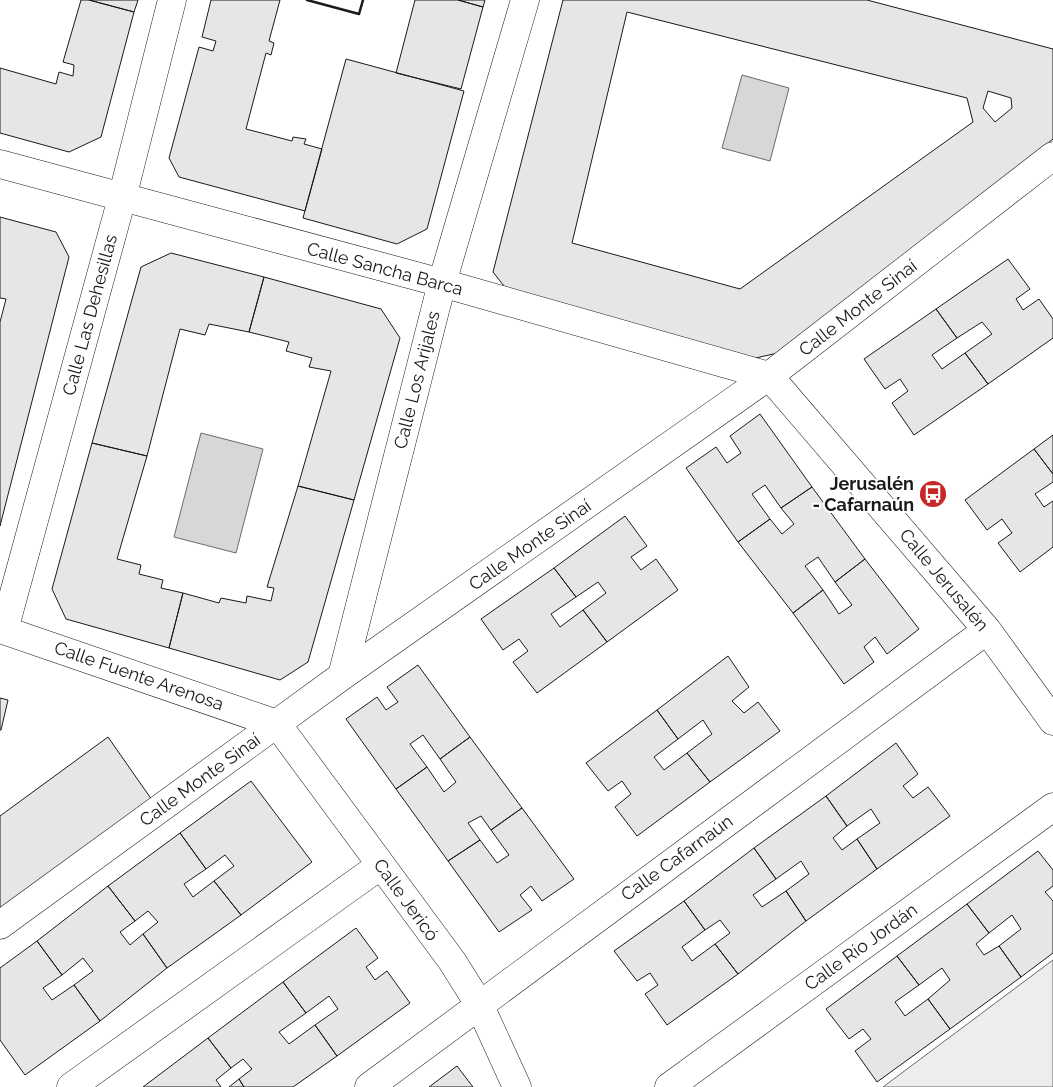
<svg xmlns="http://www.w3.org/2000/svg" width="1053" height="1087" viewBox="0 0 1053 1087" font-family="Raleway,sans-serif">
  <rect width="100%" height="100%" fill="#fff"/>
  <path fill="#ededed" stroke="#6a6a6a" d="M 1053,960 L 1053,1087 L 883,1087 Z"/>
  <path fill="#d7d7d7" stroke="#6a6a6a" d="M 742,75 L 789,88 L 770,161 L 722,148 Z
    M 201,433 L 263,449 L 236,553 L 174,537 Z"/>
  <path fill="#e6e6e6" stroke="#1a1a1a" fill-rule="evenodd" d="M 81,0 L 89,0 L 134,12 L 101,137 L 69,152 L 0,133 L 0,68 L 56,84 L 59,72 L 73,76 L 74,65 L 63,62 Z
    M 89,0 L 138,0 L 134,12 Z
    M 211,0 L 280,0 L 269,41 L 274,43 L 271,55 L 266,53 L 246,129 L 292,141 L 293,137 L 306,139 L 304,144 L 322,149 L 305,211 L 179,177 L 169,158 L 199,47 L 213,51 L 216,41 L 202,37 Z
    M 415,0 L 458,0 L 483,7 L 461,89 L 396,73 Z
    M 458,0 L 485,0 L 483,7 Z
    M 563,0 L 867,0 L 1053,49 L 1053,139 L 778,353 L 733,363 L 511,295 L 493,272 ZM 627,12 L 967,98 L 973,122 L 740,289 L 572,243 ZM 988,91 L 1011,98 L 1012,108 L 995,122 L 983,108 Z
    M 346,59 L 464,91 L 427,229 L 397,244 L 303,218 Z
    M 0,217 L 56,232 L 69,257 L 0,526 L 0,322 L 6,299 L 0,298 Z
    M 171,253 L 264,277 L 249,332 L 209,324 L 205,335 L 180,329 L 147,456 L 92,443 L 141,267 Z
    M 1008,259 L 1030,289 L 1016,299 L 1023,310 L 1039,299 L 1053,319 L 1053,338 L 988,384 L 965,353 L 992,334 L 982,322 L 957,338 L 936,309 Z
    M 264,277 L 381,309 L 400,338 L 354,500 L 298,486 L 331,371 L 309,367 L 312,358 L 286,351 L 289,342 L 249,332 Z
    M 936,309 L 957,338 L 932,355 L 942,369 L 965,353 L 988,384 L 914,435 L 892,403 L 908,391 L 900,379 L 885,389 L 864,359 Z
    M 760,414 L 812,487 L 781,508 L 765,485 L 752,494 L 770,519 L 738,542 L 686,468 L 716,447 L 727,463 L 741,453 L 730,436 Z
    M 1053,435 L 1053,474 L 1034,449 Z
    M 92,443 L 147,456 L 117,559 L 141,565 L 139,574 L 163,580 L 161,588 L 183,593 L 169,648 L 66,619 L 52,589 Z
    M 1034,449 L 1053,474 L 1053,482 L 1035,494 L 1044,507 L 1053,501 L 1053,547 L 1020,572 L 998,543 L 1012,533 L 1002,519 L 987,530 L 965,500 Z
    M 298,486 L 354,500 L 308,662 L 280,680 L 169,648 L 183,593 L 219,603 L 221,598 L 246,603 L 247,596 L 271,601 L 274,588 L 267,587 Z
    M 812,487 L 865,559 L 835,582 L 818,557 L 805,566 L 823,590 L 793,613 L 738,542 L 770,519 L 782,534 L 794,524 L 781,508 Z
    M 625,516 L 647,546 L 631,557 L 641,570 L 656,559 L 678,590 L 607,642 L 583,610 L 606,593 L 598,582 L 576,597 L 554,568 Z
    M 865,559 L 919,629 L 887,654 L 875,637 L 864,647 L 874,662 L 844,684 L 793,613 L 823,590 L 839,614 L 852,605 L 835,582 Z
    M 554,568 L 576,597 L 551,614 L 560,627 L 583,610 L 607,642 L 537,693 L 513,662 L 528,651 L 519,639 L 503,650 L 481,619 Z
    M 728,656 L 749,687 L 732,701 L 744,713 L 758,702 L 780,731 L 710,782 L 687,753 L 712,734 L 703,720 L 678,739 L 657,710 Z
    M 418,665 L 470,737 L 440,759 L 423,735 L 410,744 L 427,767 L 396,789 L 346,719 L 377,697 L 386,710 L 398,702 L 387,687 Z
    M 0,698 L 8,700 L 1,730 L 0,730 Z
    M 657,710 L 678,739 L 654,757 L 664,770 L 687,753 L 710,782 L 637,836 L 615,807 L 631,794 L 622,781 L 608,791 L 586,763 Z
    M 108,737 L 152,800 L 0,910 L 0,816 Z
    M 470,737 L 522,808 L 491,830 L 481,816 L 468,823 L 480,840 L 448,861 L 396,789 L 427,767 L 444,792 L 456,782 L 440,759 Z
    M 896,743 L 918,774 L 903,786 L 913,798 L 928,787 L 950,816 L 877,869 L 857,839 L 880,823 L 871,809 L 847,826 L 826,796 Z
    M 251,781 L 312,862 L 241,915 L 214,881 L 234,866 L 225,855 L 206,869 L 180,833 Z
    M 826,796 L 847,826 L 833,838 L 842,850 L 857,839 L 877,869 L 806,921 L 786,891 L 809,874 L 801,861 L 776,879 L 754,848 Z
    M 522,808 L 574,879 L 542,901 L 531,886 L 520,895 L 532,910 L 499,932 L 448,861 L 480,840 L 497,863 L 509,855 L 491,830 Z
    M 180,833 L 206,869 L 184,884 L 193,897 L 214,881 L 241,915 L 167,968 L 143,934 L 158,922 L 148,911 L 135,921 L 108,886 Z
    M 754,848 L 776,879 L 753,895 L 762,907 L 786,891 L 806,921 L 738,974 L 715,944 L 730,933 L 720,920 L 705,930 L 684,901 Z
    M 1038,851 L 1053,870 L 1053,886 L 1045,892 L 1053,901 L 1053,953 L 1021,977 L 999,946 L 1021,929 L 1012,915 L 989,933 L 967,904 Z
    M 108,886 L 135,921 L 120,932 L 130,945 L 143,934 L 167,968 L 100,1021 L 74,985 L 93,971 L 83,958 L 62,975 L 37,941 Z
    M 684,901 L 705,930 L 682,947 L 692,961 L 715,944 L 738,974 L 667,1025 L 645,994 L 658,985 L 650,973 L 637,981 L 614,951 Z
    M 967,904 L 989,933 L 976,944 L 984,955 L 999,946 L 1021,977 L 950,1029 L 928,999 L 950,980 L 942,968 L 919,985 L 897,956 Z
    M 356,928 L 378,958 L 366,967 L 375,980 L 387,971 L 410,1003 L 337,1056 L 315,1025 L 338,1009 L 329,996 L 306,1013 L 283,982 Z
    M 37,941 L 62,975 L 43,988 L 52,1000 L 74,985 L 100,1021 L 25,1075 L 0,1040 L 0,968 Z
    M 897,956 L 919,985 L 895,1002 L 905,1016 L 928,999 L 950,1029 L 877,1082 L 855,1051 L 871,1039 L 863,1029 L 849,1039 L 826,1009 Z
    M 283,982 L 306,1013 L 279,1032 L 289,1044 L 315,1025 L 337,1056 L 293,1087 L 244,1087 L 239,1079 L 252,1069 L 243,1059 L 231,1068 L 208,1038 Z
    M 208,1038 L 231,1068 L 216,1080 L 221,1087 L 143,1087 Z
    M 457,1066 L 473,1087 L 429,1087 Z
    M 239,1079 L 244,1087 L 229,1087 Z"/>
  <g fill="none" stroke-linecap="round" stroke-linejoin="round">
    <defs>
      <path id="minor" d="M 0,164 L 442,283 L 769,376
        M 769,376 L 987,630 L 1053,721
        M 0,629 L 277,724 L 452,961 L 479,1004 L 517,1087
        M 4,630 L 122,198 L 172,0
        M 342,676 L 442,283 L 525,0
        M 0,925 L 342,676 L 769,376 L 1053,156
        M 71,1087 L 381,865
        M 369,1087 L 987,630
        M 669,1087 L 1053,807"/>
    </defs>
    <use href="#minor" stroke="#1a1a1a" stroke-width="29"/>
    <use href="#minor" stroke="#fff" stroke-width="28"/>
    <path stroke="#1a1a1a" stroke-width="2.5" d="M 307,0 L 359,14 L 363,0"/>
  </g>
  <defs>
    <symbol id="bus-disc" viewBox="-11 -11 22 22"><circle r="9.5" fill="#c62828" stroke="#fff"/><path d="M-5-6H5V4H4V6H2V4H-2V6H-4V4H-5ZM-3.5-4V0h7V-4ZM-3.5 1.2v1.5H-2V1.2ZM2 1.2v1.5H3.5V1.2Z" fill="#fff"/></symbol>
  </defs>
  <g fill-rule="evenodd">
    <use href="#bus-disc" x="917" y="478" width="32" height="32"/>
  </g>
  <g text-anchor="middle" stroke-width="4" stroke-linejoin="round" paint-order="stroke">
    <g font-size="18" fill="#1a1a1a" stroke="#fff">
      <text transform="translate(385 269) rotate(15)" y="6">Calle Sancha Barca</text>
      <text transform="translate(858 308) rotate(-38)" y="6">Calle Monte Sinaí</text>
      <text transform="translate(90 315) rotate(-75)" y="6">Calle Las Dehesillas</text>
      <text transform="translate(417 380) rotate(-76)" y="6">Calle Los Arijales</text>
      <text transform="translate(530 545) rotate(-35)" y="6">Calle Monte Sinaí</text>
      <text transform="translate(944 580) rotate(50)" y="6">Calle Jerusalén</text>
      <text transform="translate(139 676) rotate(19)" y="6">Calle Fuente Arenosa</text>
      <text transform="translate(200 780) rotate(-36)" y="6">Calle Monte Sinaí</text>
      <text transform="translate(677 858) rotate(-36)" y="6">Calle Cafarnaún</text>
      <text transform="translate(406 900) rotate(54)" y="6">Calle Jericó</text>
      <text transform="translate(861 947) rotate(-36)" y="6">Calle Río Jordán</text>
    </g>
    <g font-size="18" font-weight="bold" fill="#1a1a1a" stroke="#fff" text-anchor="end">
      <text x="914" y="490">Jerusalén<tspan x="914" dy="21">- Cafarnaún</tspan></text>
    </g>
  </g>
</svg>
